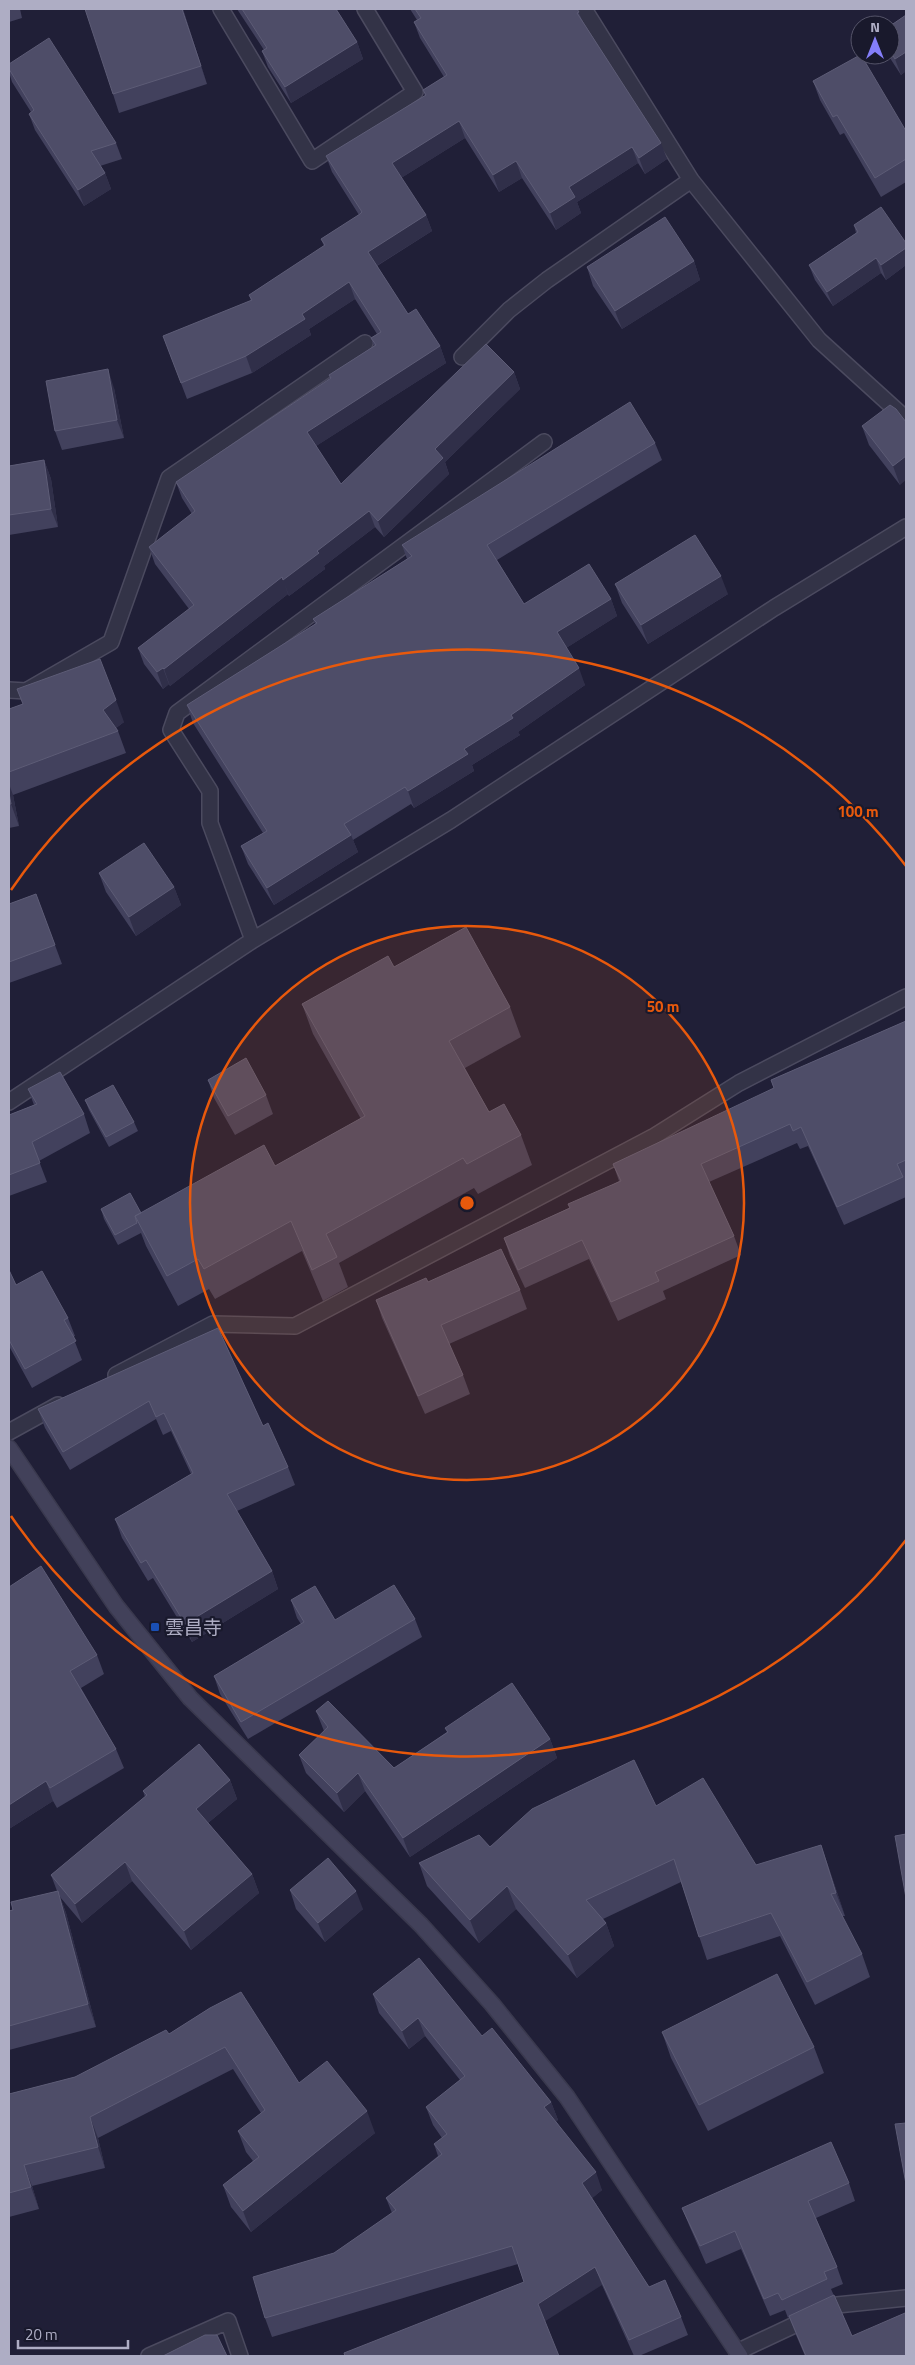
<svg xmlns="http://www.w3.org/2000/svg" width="915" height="2365" viewBox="0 0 915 2365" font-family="'Titillium Web','Noto Sans JP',sans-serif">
  <rect width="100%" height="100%" fill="#201f37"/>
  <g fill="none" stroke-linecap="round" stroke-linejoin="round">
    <defs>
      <path id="street" d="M 221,9 L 312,161 L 415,92 L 365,9
        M 584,9 L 691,180 L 819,340 L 906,419
        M 462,357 L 509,310 L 547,280 L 691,180
        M 9,690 L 26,691 L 111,642 L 169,478 L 365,343
        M 253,940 L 210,823 L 210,791 L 171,730 L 177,713 L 544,442
        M 9,1102 L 253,940 L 451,820 L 774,608 L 906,527
        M 116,1375 L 213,1324 L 295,1326 L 653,1137 L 739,1083 L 906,997
        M 9,1432 L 58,1405
        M 737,2352 L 837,2305 L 906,2298
        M 149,2356 L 228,2321 L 240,2356"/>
      <path id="secondary" d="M 9,1448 L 116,1606 L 190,1698 L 421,1925 L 492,2004 L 567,2097 L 740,2356"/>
    </defs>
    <use href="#street" stroke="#4b4a5f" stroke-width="18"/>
    <use href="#secondary" stroke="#3a394e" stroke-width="18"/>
    <use href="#street" stroke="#333347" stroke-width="15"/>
    <use href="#secondary" stroke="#42415a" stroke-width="15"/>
  </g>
  <path fill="#42415d" d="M 9,9 L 20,9 L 22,18 L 9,22 Z
    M 183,9 L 207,84 L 119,113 L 113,94 Z
    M 237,9 L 336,9 L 357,42 L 363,59 L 291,103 L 268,67 L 262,51 L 264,50 Z
    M 410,9 L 577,9 L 583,22 L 667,159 L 645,174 L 638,163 L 577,202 L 581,213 L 556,230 L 522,178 L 499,192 L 465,138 L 401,178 L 426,215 L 432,231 L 377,266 L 408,314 L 440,346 L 446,363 L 316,446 L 341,484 L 514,372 L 520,389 L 445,462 L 449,474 L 384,537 L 375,527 L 324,566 L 325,569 L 289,596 L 288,594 L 170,686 L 169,684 L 163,689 L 144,664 L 138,648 L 189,609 L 155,564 L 149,547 L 192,514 L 182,498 L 176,482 L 331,379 L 329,375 L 374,346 L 371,338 L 377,334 L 355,299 L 309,329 L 311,335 L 252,373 L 187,399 L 163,336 L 251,301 L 249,295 L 324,246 L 321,239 L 359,215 L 332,172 L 326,156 L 425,96 L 423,90 L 444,77 L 420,38 L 414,22 L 417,20 Z
    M 906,15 L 906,71 L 901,75 L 888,55 L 890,55 L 890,26 Z
    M 9,64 L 116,143 L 122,159 L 100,166 L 105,173 L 111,189 L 84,206 L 35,130 L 29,114 L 31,112 L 12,82 L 9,72 Z
    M 813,81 L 906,131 L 906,182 L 881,197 L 844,133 L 840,135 L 820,100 Z
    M 854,225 L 906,243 L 906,265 L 886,280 L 881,273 L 833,306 L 815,280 L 809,265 L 856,233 Z
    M 694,261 L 700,280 L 622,329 L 593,286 L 587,267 Z
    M 114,388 L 124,438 L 62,450 L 55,431 Z
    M 906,422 L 900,485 L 869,445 L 862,426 Z
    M 655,443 L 662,460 L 497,560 L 524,604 L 611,599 L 617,616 L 566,648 L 585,685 L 518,732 L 520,735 L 472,765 L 474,771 L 414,808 L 411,804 L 353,840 L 358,852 L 274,905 L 248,864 L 241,846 L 263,833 L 193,723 L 187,705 L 315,624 L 313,619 L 407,559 L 402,545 Z
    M 44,460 L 51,479 L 58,527 L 9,535 L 9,466 Z
    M 615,584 L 728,594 L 648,644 L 622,603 Z
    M 23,704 L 124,722 L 116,728 L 118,731 L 126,753 L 13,795 L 19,826 L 9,828 L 9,709 Z
    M 99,873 L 174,887 L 181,905 L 136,936 L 106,892 Z
    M 36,894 L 62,964 L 9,983 L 9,904 Z
    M 394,967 L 510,1007 L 521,1037 L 465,1068 L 489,1112 L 521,1135 L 532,1165 L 478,1194 L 474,1188 L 339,1263 L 348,1287 L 323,1301 L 302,1251 L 215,1299 L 209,1289 L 178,1306 L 146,1246 L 141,1233 L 118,1245 L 104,1219 L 101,1209 L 141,1213 L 275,1166 L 361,1119 L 313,1034 L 302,1004 Z
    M 906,1021 L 906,1182 L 905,1182 L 906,1187 L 906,1197 L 844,1225 L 808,1146 L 800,1149 L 797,1143 L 709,1182 L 734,1236 L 741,1255 L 663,1291 L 666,1299 L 618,1321 L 589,1259 L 525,1288 L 510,1256 L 504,1238 L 569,1208 L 619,1181 L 613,1164 L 774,1089 L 771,1080 Z
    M 208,1080 L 266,1095 L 273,1114 L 235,1135 L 214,1098 Z
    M 28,1089 L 84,1114 L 90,1133 L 39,1161 L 47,1182 L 9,1196 L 9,1115 L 34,1105 Z
    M 85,1100 L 134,1122 L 138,1131 L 109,1147 L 89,1110 Z
    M 9,1270 L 16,1285 L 68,1318 L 75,1336 L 73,1337 L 82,1360 L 32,1388 L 9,1346 Z
    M 428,1282 L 520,1290 L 527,1309 L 449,1344 L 463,1375 L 470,1394 L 425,1414 L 382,1318 L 376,1300 Z
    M 218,1328 L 263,1426 L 288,1467 L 295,1485 L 237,1511 L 272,1571 L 278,1589 L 192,1642 L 153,1578 L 148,1581 L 122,1538 L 115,1519 L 191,1474 L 171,1431 L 163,1435 L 156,1419 L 70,1470 L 45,1428 L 38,1409 Z
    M 9,1587 L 97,1655 L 104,1674 L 81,1688 L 116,1749 L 124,1768 L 57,1808 L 53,1801 L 9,1829 Z
    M 291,1600 L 335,1620 L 415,1619 L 422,1637 L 248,1739 L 220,1694 L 214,1676 L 301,1624 L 297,1618 Z
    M 316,1711 L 394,1768 L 447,1732 L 445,1728 L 550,1739 L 557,1758 L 410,1857 L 365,1791 L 344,1812 L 306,1773 L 299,1755 L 324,1731 Z
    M 230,1780 L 237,1799 L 208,1823 L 252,1874 L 259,1893 L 191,1950 L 132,1881 L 82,1923 L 60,1897 L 66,1913 L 96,2027 L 9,2050 L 9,1911 L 57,1891 L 51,1875 L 145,1797 L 143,1791 Z
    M 656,1806 L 756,1865 L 821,1845 L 845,1916 L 842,1916 L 862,1954 L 870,1977 L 815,2005 L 780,1936 L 707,1960 L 681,1882 L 603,1919 L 606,1923 L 614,1946 L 577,1978 L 516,1909 L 479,1943 L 427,1886 L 419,1863 Z
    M 290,1890 L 363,1909 L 325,1942 L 296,1909 Z
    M 373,1994 L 482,2036 L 551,2102 L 558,2120 L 556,2121 L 602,2190 L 592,2198 L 649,2287 L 681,2317 L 688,2335 L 639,2356 L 634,2356 L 602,2285 L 524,2282 L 518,2264 L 272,2337 L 265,2318 L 334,2253 L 392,2213 L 386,2198 L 438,2156 L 434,2144 L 442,2138 L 433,2125 L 426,2107 L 460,2080 L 425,2036 L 409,2049 L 379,2013 Z
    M 210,2008 L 299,2083 L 375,2133 L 251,2232 L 231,2207 L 223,2185 L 253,2161 L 246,2152 L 238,2131 L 261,2113 L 233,2069 L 98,2138 L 105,2168 L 32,2186 L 39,2209 L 9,2217 L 9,2094 L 75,2077 L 169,2034 Z
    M 662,2032 L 814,2047 L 824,2073 L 708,2131 L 671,2058 Z
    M 849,2183 L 855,2201 L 816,2218 L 837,2267 L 843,2284 L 831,2289 L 852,2336 L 906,2356 L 805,2356 L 796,2335 L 789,2317 L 788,2318 L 785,2310 L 770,2316 L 741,2249 L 706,2264 L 689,2225 L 682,2208 Z"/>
  <path fill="#302f49" d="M 182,9 L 183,9 L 207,84 Z
    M 357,42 L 363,59 L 291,103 L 285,87 Z
    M 906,52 L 906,71 L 901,75 L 895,59 Z
    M 459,121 L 465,138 L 398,180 L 392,163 Z
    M 661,143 L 667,159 L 645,174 L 639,158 Z
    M 632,147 L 638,163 L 577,202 L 581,213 L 556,230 L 550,213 L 569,187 Z
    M 516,161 L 522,178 L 499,192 L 493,175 Z
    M 105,173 L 111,189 L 84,206 L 78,190 Z
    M 426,215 L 432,231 L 373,268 L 368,252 Z
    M 906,248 L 906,265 L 886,280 L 881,265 Z
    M 876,258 L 881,273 L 833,306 L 827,292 Z
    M 694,261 L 700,280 L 622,329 L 615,311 Z
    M 349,282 L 355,299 L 309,329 L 311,335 L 252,373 L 246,356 L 302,314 Z
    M 440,346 L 446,363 L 313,448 L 307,432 Z
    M 108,369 L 114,388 L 124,438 L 117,420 Z
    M 514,372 L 520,389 L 445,462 L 449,474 L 384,537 L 378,521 L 435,449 Z
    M 906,456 L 906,480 L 900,485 L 893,466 Z
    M 44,460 L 51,479 L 58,527 L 51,509 Z
    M 369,511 L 375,527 L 324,566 L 325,569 L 289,596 L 283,580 L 317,551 Z
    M 721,576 L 728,594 L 648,644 L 641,625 Z
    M 282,577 L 288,594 L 170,686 L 164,669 Z
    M 611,599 L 617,616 L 563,650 L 557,632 Z
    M 163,668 L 169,684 L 163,689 L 157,672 Z
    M 579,668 L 585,685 L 518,732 L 520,735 L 472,765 L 474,771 L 414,808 L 408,791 L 464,749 L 511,715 Z
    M 116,700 L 124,722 L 111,732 L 103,710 Z
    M 9,784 L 13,795 L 19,826 L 11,804 L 9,793 Z
    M 351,835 L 358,852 L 274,905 L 267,888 Z
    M 174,887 L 181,905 L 136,936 L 129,917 Z
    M 272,1571 L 278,1589 L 192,1642 L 185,1624 Z
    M 550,1739 L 557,1758 L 410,1857 L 403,1838 Z
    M 358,1773 L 365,1791 L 344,1812 L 337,1793 Z
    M 230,1780 L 237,1799 L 203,1827 L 196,1809 Z
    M 46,1781 L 53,1801 L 9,1829 L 9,1805 Z
    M 821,1845 L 829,1868 L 845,1916 L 836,1893 Z
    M 125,1862 L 132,1881 L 82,1923 L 75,1904 Z
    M 252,1874 L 259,1893 L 191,1950 L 184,1931 Z
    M 507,1886 L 516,1909 L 479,1943 L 470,1920 Z
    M 58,1891 L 66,1913 L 96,2027 L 88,2004 Z
    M 356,1891 L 363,1909 L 325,1942 L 318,1923 Z
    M 606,1923 L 614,1946 L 577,1978 L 568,1955 Z
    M 418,2018 L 425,2036 L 409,2049 L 402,2031 Z
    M 551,2102 L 558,2120 L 551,2125 L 544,2107 Z
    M 367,2111 L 375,2133 L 251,2232 L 243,2211 Z
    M 90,2117 L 98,2138 L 105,2168 L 98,2147 Z
    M 24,2165 L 32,2186 L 39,2209 L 31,2187 Z
    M 596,2172 L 602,2190 L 589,2201 L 582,2183 Z
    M 595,2267 L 602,2285 L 544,2322 L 538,2304 Z"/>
  <path fill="#4e4d68" stroke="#5d5c76" d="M 85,9 L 182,9 L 201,66 L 113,94 Z
    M 242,9 L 336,9 L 357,42 L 285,87 L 262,51 L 267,48 Z
    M 415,9 L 577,9 L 579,12 L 577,13 L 661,143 L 639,158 L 632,147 L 569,187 L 575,197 L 550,213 L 516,161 L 493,175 L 459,121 L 392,163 L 426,215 L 368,252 L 408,314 L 416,309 L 440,346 L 307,432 L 341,484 L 486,344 L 514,372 L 435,449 L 443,458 L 378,521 L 369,511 L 317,551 L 319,553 L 283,580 L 282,577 L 164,669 L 163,668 L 157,672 L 138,648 L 194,605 L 149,547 L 195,511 L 176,482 L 331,378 L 329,375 L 376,345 L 371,338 L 381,332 L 349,282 L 302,314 L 305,319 L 246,356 L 181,383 L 163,336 L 252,300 L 249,295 L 325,245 L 321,239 L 360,214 L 362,212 L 326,156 L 426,95 L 423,90 L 447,75 L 414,22 L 421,18 Z
    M 906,15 L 906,52 L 895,59 L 890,51 L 890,26 Z
    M 49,38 L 116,143 L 91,151 L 105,173 L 78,190 L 29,114 L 34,110 L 9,69 L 9,64 Z
    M 860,55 L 861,55 L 906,131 L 906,159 L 875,178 L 837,115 L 833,117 L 813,81 Z
    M 881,207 L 906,243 L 906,248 L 881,265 L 876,258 L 827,292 L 809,265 L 858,232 L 854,225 Z
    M 665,217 L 694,261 L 615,311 L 587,267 Z
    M 108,369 L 117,420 L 55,431 L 46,381 Z
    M 630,402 L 655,443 L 487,545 L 524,604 L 589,564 L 611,599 L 557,632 L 579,668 L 511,715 L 513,718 L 464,749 L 468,754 L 408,791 L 405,787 L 344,824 L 351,835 L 267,888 L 241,846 L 267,831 L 187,705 L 317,623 L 313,619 L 412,556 L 402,545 Z
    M 890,405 L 896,409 L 906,422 L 906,456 L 893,466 L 862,426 Z
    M 44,460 L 51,509 L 9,515 L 9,466 Z
    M 695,535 L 721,576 L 641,625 L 615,584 Z
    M 100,659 L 116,700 L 103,710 L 118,731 L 9,772 L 9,709 L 23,704 L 17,689 Z
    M 9,793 L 11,804 L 9,804 Z
    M 144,843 L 174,887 L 129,917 L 99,873 Z
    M 36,894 L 55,945 L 9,962 L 9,904 Z
    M 466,927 L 510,1007 L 449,1041 L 489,1112 L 504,1104 L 521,1135 L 467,1164 L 463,1158 L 326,1234 L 337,1257 L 312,1270 L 291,1221 L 204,1269 L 198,1259 L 167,1276 L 135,1216 L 264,1145 L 275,1166 L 365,1116 L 302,1004 L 388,956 L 394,967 Z
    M 906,1021 L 906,1160 L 897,1164 L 903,1177 L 837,1207 L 801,1127 L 793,1131 L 790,1124 L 701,1164 L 734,1236 L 655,1272 L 659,1281 L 611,1302 L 582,1240 L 518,1270 L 504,1238 L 570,1208 L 568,1204 L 621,1181 L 613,1164 L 774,1088 L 771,1080 Z
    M 246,1058 L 266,1095 L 228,1116 L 208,1080 Z
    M 60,1072 L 84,1114 L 32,1142 L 40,1163 L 9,1175 L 9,1115 L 37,1104 L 28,1089 Z
    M 113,1085 L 134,1122 L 106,1137 L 85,1100 Z
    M 130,1193 L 141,1213 L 135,1216 L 137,1223 L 115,1235 L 101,1209 Z
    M 501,1249 L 520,1290 L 441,1325 L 463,1375 L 418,1396 L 376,1300 L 426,1278 L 428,1282 Z
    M 9,1270 L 16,1285 L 42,1271 L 68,1318 L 64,1320 L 76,1341 L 25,1369 L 9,1340 Z
    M 218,1328 L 263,1426 L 268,1423 L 288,1467 L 227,1494 L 272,1571 L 185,1624 L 146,1560 L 141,1563 L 115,1519 L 193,1473 L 164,1413 L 156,1417 L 149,1401 L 63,1452 L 38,1409 Z
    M 41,1566 L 97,1655 L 70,1671 L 116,1749 L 50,1788 L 46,1781 L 9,1805 L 9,1587 Z
    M 394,1585 L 415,1619 L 241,1722 L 214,1676 L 304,1622 L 291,1600 L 315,1586 L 335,1620 Z
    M 512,1683 L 550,1739 L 403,1838 L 358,1773 L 337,1793 L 299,1755 L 328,1727 L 316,1711 L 328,1701 L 394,1768 L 448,1732 L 445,1728 Z
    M 199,1744 L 230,1780 L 196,1809 L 252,1874 L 184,1931 L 125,1862 L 75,1904 L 51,1875 L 147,1795 L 143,1791 Z
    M 634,1760 L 656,1806 L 703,1778 L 756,1865 L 821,1845 L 836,1893 L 831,1894 L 862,1954 L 807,1982 L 771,1913 L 699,1937 L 674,1859 L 586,1900 L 606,1923 L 568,1955 L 507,1886 L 470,1920 L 419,1863 L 479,1835 L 490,1847 L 532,1809 Z
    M 906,1834 L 906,1898 L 895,1836 Z
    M 328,1858 L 356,1891 L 318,1923 L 290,1890 Z
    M 58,1891 L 88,2004 L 9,2026 L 9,1911 L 13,1910 L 11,1902 Z
    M 419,1958 L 482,2036 L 492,2028 L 551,2102 L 544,2107 L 596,2172 L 582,2183 L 649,2287 L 665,2280 L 681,2317 L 629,2340 L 595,2267 L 538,2304 L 559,2356 L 345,2356 L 344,2353 L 524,2282 L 512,2246 L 265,2318 L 253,2277 L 334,2253 L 396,2210 L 386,2198 L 442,2154 L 434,2144 L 447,2134 L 426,2107 L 465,2076 L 418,2018 L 402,2031 L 373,1994 Z
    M 777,1974 L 814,2047 L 699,2105 L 662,2032 Z
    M 241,1992 L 299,2083 L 327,2061 L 367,2111 L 243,2211 L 223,2185 L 259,2157 L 238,2131 L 265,2110 L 225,2047 L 90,2117 L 98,2147 L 24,2165 L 31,2187 L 9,2193 L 9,2094 L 75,2077 L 166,2030 L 169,2034 L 210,2008 Z
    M 906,2123 L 906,2184 L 895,2124 Z
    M 831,2142 L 849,2183 L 808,2201 L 837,2267 L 824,2272 L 827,2279 L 782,2300 L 778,2293 L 764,2299 L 735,2231 L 700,2246 L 682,2208 Z
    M 834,2295 L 852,2336 L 905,2313 L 906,2316 L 906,2356 L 806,2356 L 789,2316 Z
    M 205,2335 L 217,2335 L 227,2356 L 163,2356 Z"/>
  <circle cx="467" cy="1203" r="277" fill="#e8590c" fill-opacity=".12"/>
  <g fill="none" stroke="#e8590c" stroke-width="2.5">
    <circle cx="467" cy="1203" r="277"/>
    <path d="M906 1540A553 553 0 0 1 11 1516M11 890A553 553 0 0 1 906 866"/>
  </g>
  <rect fill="#1a4fb4" stroke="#19192c" stroke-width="2" x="150" y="1622" width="10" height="10" rx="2.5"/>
  <g text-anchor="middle" stroke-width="4.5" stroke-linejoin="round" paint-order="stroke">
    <g font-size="19" fill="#aeadc4" stroke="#19192c" text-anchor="start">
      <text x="165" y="1634">雲昌寺</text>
    </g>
  </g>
  <circle cx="467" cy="1203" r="8" fill="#e8590c" stroke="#19192c" stroke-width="2.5"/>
  <g font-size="15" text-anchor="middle" font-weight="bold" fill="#e8590c" stroke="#19192c" stroke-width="4.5" stroke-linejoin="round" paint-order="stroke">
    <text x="858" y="817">100 m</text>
    <text x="663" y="1012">50 m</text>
  </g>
  <rect width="915" height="2365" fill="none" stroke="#aeadc4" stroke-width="20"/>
  <g transform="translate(875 40)"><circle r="24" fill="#19192c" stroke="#555469"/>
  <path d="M0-4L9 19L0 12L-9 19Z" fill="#847ef9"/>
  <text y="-8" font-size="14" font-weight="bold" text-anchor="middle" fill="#aeadc4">N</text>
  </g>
  <path d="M18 2340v8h110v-8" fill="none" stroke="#aeadc4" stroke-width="2.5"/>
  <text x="25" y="2340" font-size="15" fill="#aeadc4" stroke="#19192c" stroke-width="4" paint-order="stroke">20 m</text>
</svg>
